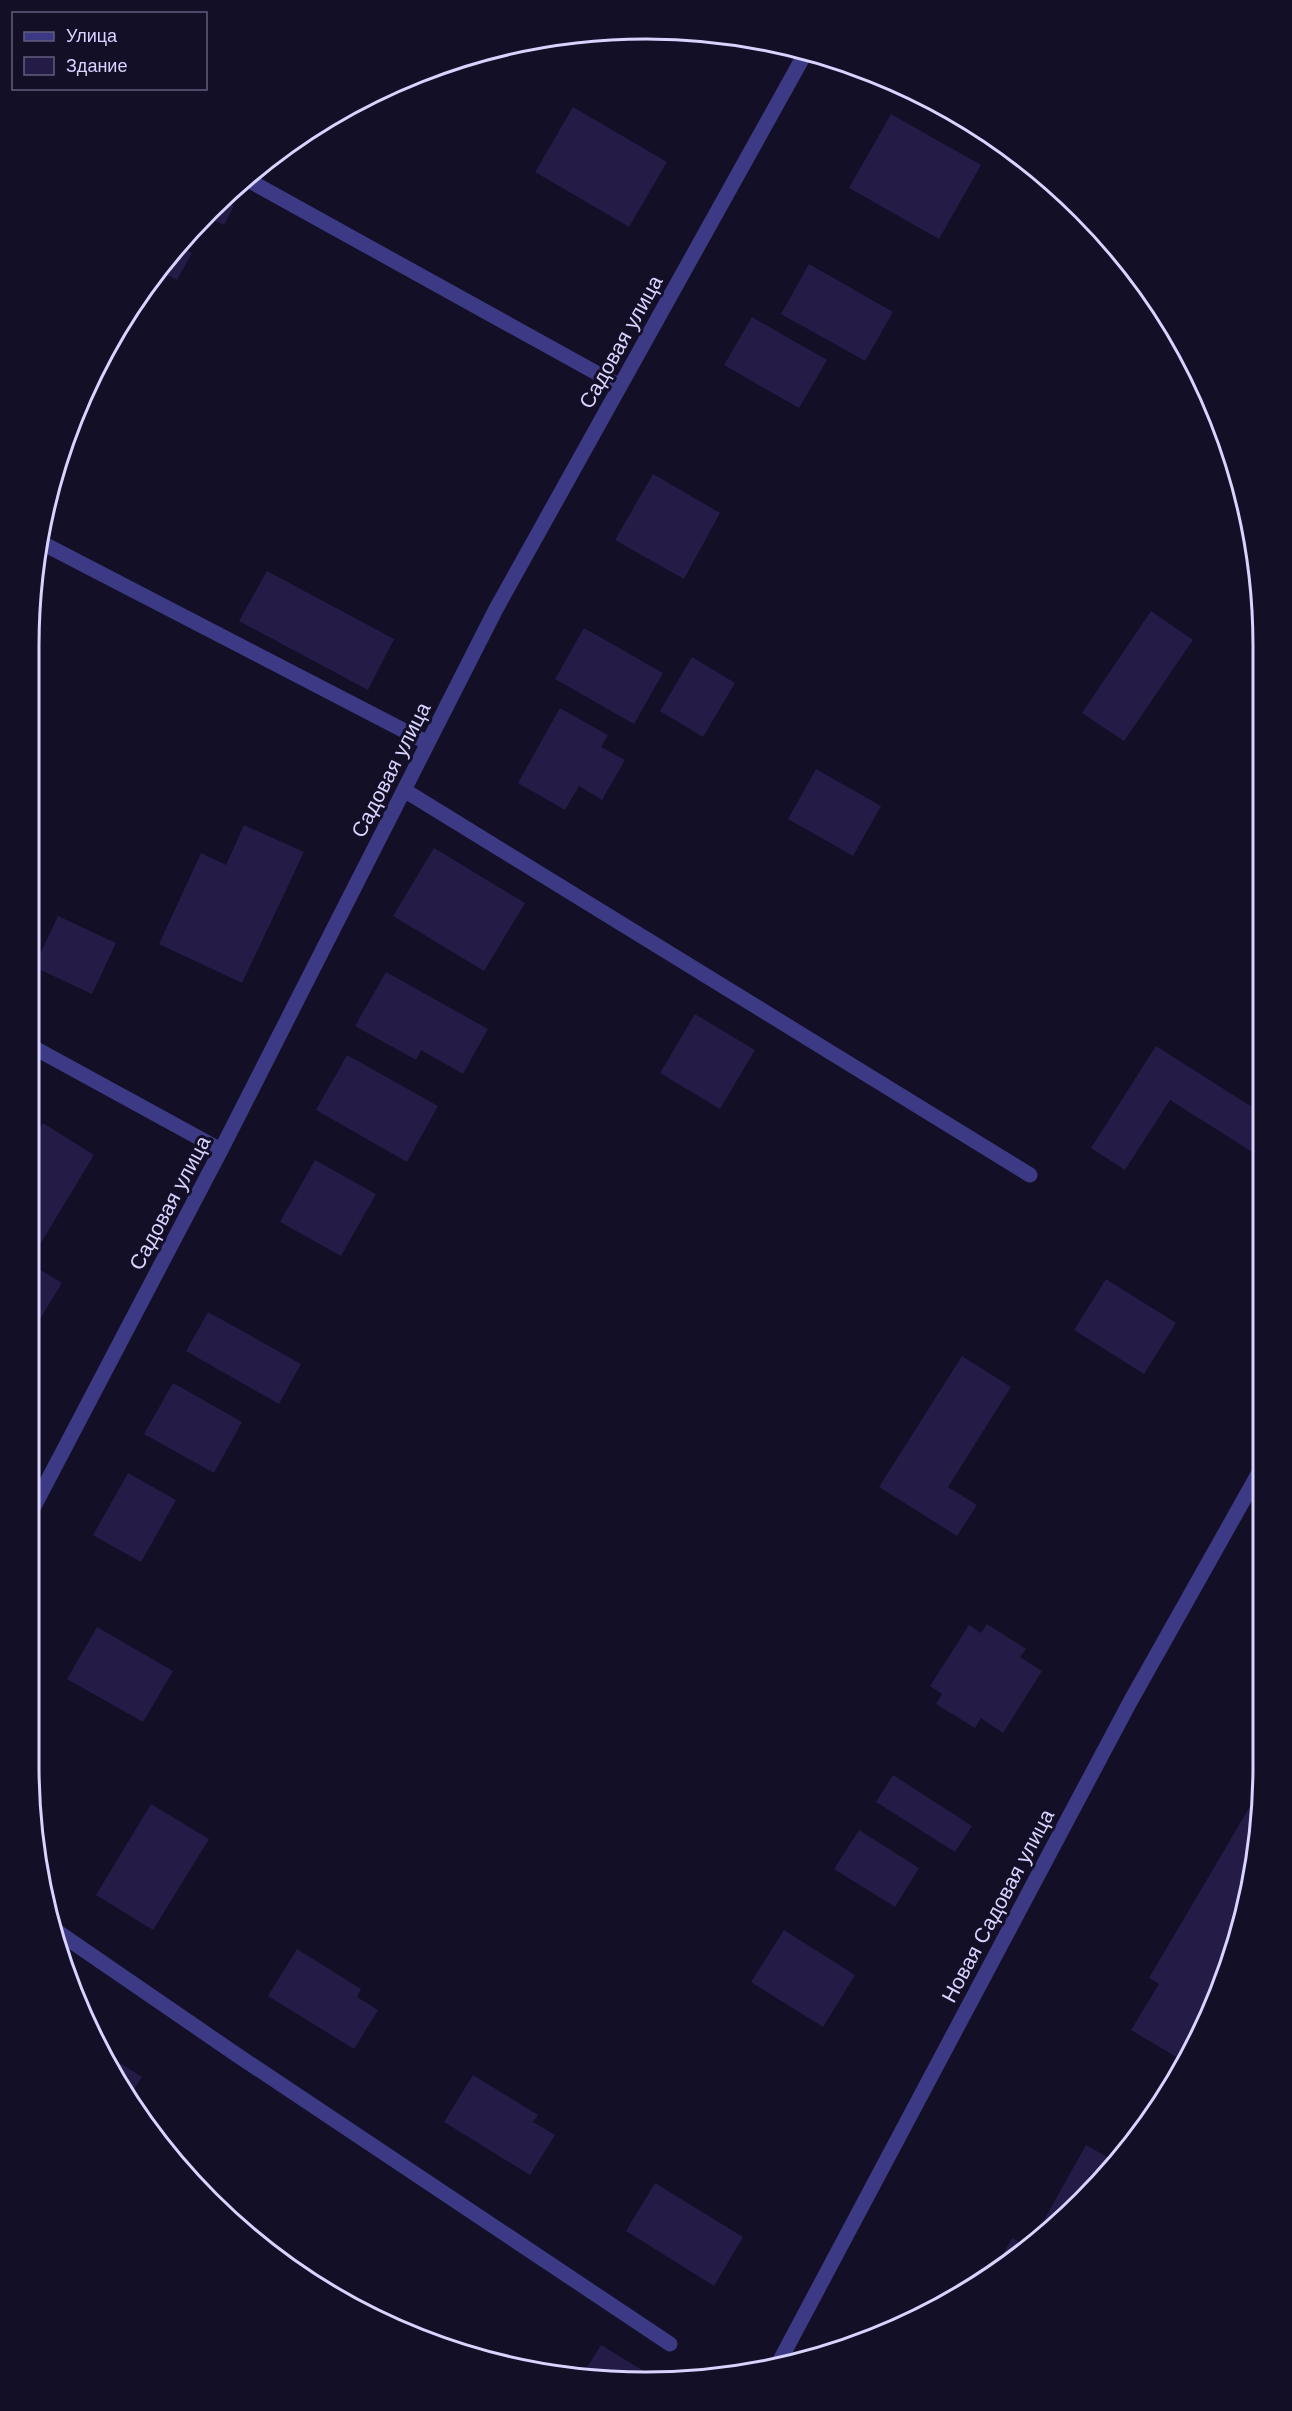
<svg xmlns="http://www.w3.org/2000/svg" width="1292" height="2411" viewBox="0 0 1292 2411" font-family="Arial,sans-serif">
  <rect width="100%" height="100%" fill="#130f26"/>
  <path fill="#241b47" d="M 659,32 L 682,32 L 677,42 Z
    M 573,107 L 667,162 L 629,227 L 535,172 Z
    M 891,114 L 981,165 L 939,239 L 849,188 Z
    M 223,200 L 234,206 L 224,225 L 206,216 Z
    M 177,245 L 192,253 L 177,280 L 159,271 Z
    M 809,264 L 893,312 L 865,361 L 781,314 Z
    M 752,317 L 827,360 L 799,408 L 724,365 Z
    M 653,474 L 720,513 L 684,579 L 615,540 Z
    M 267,571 L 394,639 L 368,690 L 239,621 Z
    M 1151,611 L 1193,640 L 1124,741 L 1082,713 Z
    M 584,628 L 663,673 L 634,724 L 555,679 Z
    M 692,657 L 735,683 L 703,737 L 660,711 Z
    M 560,708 L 608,735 L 601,747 L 625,760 L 602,800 L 579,786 L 565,810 L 518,783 Z
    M 816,769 L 881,806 L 853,856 L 788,819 Z
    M 244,825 L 304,852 L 242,983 L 159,944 L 201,853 L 226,865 Z
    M 434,848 L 525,903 L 484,971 L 393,916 Z
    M 58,916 L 116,943 L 92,994 L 34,967 Z
    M 386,972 L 488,1029 L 463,1074 L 421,1050 L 416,1060 L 355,1026 Z
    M 695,1014 L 755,1050 L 720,1109 L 660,1073 Z
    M 1156,1046 L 1260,1112 L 1260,1150 L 1257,1155 L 1170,1100 L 1125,1170 L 1091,1148 Z
    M 347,1055 L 438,1106 L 407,1162 L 316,1110 Z
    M 43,1123 L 94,1155 L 39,1246 L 29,1240 L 29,1145 Z
    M 315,1160 L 376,1194 L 341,1256 L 280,1222 Z
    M 29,1263 L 62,1283 L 29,1337 Z
    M 1106,1279 L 1176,1323 L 1144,1374 L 1074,1330 Z
    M 208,1312 L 301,1364 L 279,1404 L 186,1351 Z
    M 962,1356 L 1011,1387 L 948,1487 L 977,1505 L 957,1536 L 879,1487 Z
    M 173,1383 L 242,1422 L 214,1473 L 144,1434 Z
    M 128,1473 L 176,1500 L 141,1562 L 93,1535 Z
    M 987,1624 L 1026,1649 L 1020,1657 L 1042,1671 L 1003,1733 L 981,1718 L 975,1728 L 936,1704 L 942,1694 L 930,1686 L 969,1625 L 981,1633 Z
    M 97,1627 L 173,1671 L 143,1722 L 67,1679 Z
    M 893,1775 L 972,1826 L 955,1852 L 876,1802 Z
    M 1259,1791 L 1262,1793 L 1262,1805 L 1242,1925 L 1224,1970 L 1201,2009 L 1206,2012 L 1193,2045 L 1183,2061 L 1131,2030 L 1159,1984 L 1149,1978 Z
    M 151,1804 L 209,1839 L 153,1930 L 96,1895 Z
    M 859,1830 L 919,1868 L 895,1907 L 834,1869 Z
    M 784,1930 L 855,1975 L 823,2027 L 751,1982 Z
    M 297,1949 L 361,1989 L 357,1997 L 378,2010 L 354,2049 L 268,1996 Z
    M 101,2051 L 142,2077 L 128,2099 L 111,2073 Z
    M 473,2075 L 538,2115 L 533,2122 L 555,2135 L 530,2175 L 444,2122 Z
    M 1086,2145 L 1116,2162 L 1053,2229 L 990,2278 L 1012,2238 L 1029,2247 Z
    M 655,2183 L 743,2237 L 714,2286 L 626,2231 Z
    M 601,2345 L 647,2373 L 642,2381 L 605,2381 L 581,2377 Z"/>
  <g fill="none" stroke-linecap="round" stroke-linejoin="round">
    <path stroke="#3d3a85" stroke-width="15" d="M 246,179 L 620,386
      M 40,542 L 428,743
      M 404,790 L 1030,1175
      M 29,1045 L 221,1150
      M 29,1516 L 221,1150 L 496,609 L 806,52
      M 52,1928 L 237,2055 L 670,2344
      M 777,2366 L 1130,1702 L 1261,1469"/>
  </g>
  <g text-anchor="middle" stroke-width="6" stroke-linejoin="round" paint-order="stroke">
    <g font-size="21" fill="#d9d4ff" stroke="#130f26">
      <text transform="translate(621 342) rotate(-61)" y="7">Садовая улица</text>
      <text transform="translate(391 770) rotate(-63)" y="7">Садовая улица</text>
      <text transform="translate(170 1203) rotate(-62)" y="7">Садовая улица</text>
      <text transform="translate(998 1906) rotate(-62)" y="7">Новая Садовая улица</text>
    </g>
  </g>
  <path d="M0 0H1292V2411H0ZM646 39H646A607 607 0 0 1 1253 646V1765A607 607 0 0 1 646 2372H646A607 607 0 0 1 39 1765V646A607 607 0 0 1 646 39Z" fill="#130f26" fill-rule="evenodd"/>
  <path fill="none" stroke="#d9d4ff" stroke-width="3" d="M646 39H646A607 607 0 0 1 1253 646V1765A607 607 0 0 1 646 2372H646A607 607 0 0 1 39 1765V646A607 607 0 0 1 646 39Z"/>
  <rect x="12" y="12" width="195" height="78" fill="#130f26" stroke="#625e7d" stroke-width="1.5"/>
  <rect x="24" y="32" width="30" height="9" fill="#3d3a85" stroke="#625e7d" stroke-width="1.5"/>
  <text x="66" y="42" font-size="18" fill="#d9d4ff">Улица</text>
  <rect x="24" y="57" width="30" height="18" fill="#241b47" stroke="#625e7d" stroke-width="1.5"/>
  <text x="66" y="72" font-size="18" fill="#d9d4ff">Здание</text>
</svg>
